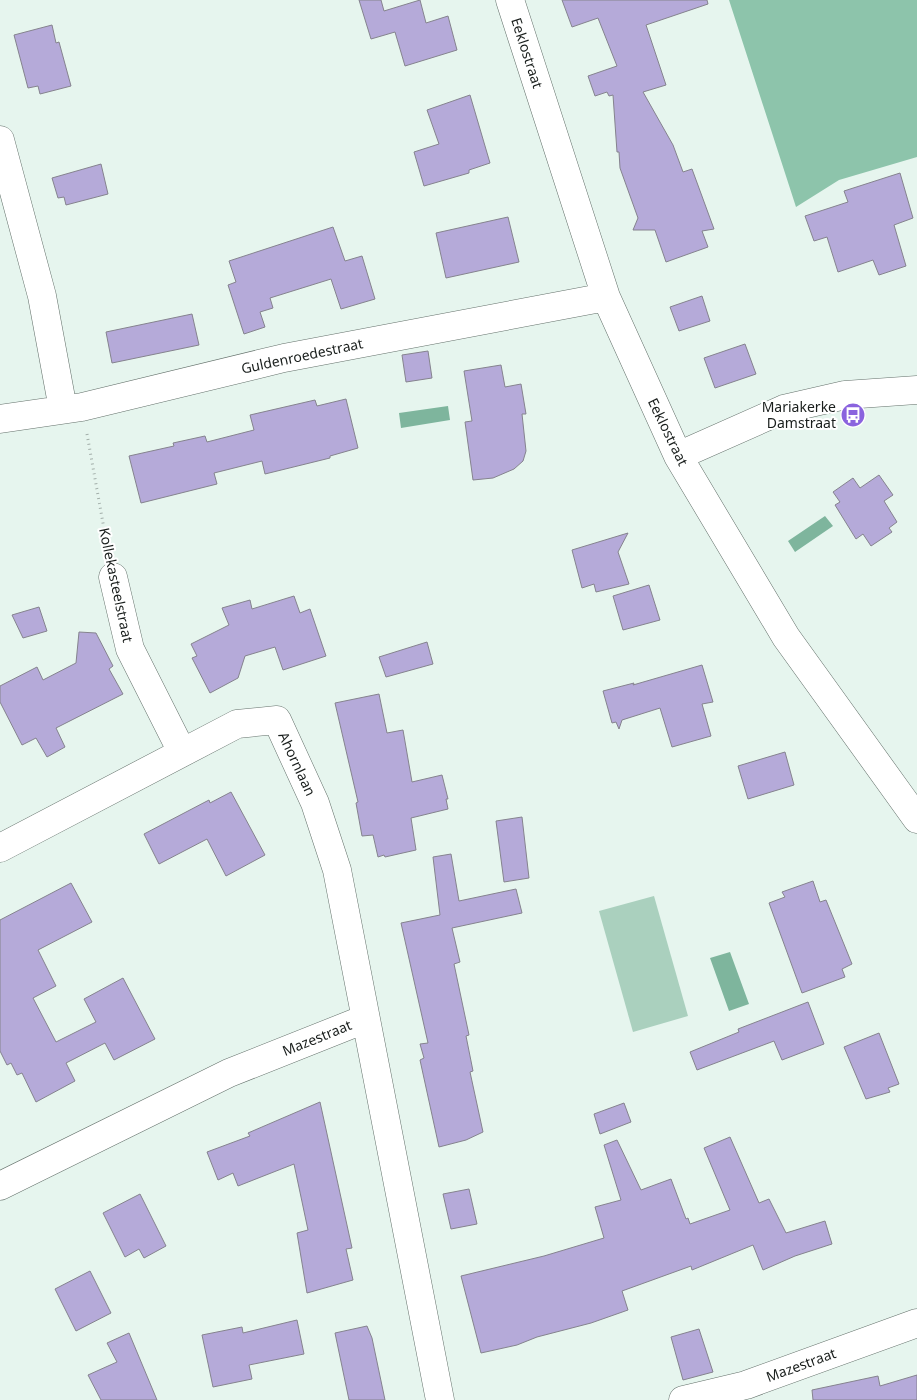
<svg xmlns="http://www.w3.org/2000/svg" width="917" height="1400" viewBox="0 0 917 1400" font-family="'Noto Sans',sans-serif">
  <rect width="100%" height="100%" fill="#e6f5ee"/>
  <path fill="#aad0be" d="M 654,896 L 688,1016 L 633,1032 L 599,911 Z"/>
  <path fill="#8dc4ab" d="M 729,0 L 917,0 L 917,157 L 839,180 L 796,207 Z"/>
  <path fill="#7eb59d" d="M 448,406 L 450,420 L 401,428 L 399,413 Z
    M 825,516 L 833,526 L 795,552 L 788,541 Z
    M 730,952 L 749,1004 L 729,1011 L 710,958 Z"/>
  <path fill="#b5aad9" stroke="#85838e" d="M 359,0 L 381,0 L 384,11 L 420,0 L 426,23 L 448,16 L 457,50 L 405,66 L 395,32 L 371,39 Z
    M 562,0 L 707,0 L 708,4 L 646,25 L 666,85 L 643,92 L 673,145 L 683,172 L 692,169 L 714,229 L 702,231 L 708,247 L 666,262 L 655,230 L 633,230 L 638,218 L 620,168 L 619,152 L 617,152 L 613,95 L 609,96 L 607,92 L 595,96 L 588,76 L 617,66 L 598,18 L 572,27 Z
    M 52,25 L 56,43 L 59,42 L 71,86 L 40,94 L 38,86 L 28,88 L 14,35 Z
    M 470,95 L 490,163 L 469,170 L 469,173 L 424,186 L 414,152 L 439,144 L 427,110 Z
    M 101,164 L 108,194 L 66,205 L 64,197 L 58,198 L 52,178 Z
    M 900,173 L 913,218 L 894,225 L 906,266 L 879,275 L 873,260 L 838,272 L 827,237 L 814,241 L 805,216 L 848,202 L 844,191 Z
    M 508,217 L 519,262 L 446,278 L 436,233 Z
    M 333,227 L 345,261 L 362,256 L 375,299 L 341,309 L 331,279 L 270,298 L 273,308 L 260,312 L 265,327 L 244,334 L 228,285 L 236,282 L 229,261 Z
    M 702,296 L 710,321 L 679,331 L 670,307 Z
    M 192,314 L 199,345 L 112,363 L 106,332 Z
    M 745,344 L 756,374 L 715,388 L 704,358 Z
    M 428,351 L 432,378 L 406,382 L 402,355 Z
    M 501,365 L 505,387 L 521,384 L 526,414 L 522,414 L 526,451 L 523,461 L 514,469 L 493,478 L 473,480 L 465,422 L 472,421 L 464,371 Z
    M 346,399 L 358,448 L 330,456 L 330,458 L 265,474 L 262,461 L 214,473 L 217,484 L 141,503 L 129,456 L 174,446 L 173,443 L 205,436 L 207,442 L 254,430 L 250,415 L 315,400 L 317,406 Z
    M 879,475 L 893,495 L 884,501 L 897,522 L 889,528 L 892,532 L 871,546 L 863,534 L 856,539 L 835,505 L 840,502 L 833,492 L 853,478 L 860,488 Z
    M 628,533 L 618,552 L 629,584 L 596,592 L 594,584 L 582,588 L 572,550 Z
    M 649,585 L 660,620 L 623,630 L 613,596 Z
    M 294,596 L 300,613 L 310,609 L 326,656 L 283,670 L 275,647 L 245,656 L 238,678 L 210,693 L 192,658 L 197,656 L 191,644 L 229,625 L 222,608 L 250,600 L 252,609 Z
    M 39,607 L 47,631 L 23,638 L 12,615 Z
    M 79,632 L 96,633 L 113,666 L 109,669 L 123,694 L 56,728 L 65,747 L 47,757 L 36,738 L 22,745 L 0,702 L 0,686 L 37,667 L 43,680 L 76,663 Z
    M 427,642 L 433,664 L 386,677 L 379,657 Z
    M 702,665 L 713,702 L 702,704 L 711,736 L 672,747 L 660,708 L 622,720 L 619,729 L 616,722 L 612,723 L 603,691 L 634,683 L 633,685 Z
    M 379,694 L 387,733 L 403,730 L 412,782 L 442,775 L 448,799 L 446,799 L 448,809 L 411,818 L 416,850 L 385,857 L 384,855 L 378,857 L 373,835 L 362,836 L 356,803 L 358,802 L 335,703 Z
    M 785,752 L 794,785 L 748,799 L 738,766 Z
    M 231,792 L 265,855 L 226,876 L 207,839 L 159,864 L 144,834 L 209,800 L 210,803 Z
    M 522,817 L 529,878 L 504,882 L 496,821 Z
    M 451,854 L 459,901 L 516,889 L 522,913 L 452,928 L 460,962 L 454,964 L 469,1035 L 466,1036 L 473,1071 L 470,1072 L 483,1132 L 466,1140 L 439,1147 L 420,1060 L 424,1058 L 420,1044 L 428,1043 L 401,923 L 440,915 L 433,857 Z
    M 813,881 L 820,902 L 826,900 L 852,964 L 842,969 L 845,977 L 802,993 L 769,903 L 785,897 L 782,892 Z
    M 71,883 L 92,922 L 38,950 L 56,986 L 33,998 L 56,1042 L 96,1022 L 84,999 L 123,978 L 155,1039 L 114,1060 L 105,1043 L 66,1063 L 75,1081 L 36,1102 L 22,1073 L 17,1075 L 11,1063 L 7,1065 L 0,1051 L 0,920 Z
    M 808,1002 L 824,1044 L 782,1060 L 774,1041 L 697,1070 L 690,1052 L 739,1032 L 738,1029 Z
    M 879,1033 L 899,1084 L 888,1088 L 890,1092 L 866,1099 L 844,1047 Z
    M 320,1102 L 352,1248 L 346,1249 L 353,1280 L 307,1293 L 297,1233 L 308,1230 L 294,1164 L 238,1186 L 233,1173 L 218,1180 L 207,1152 L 250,1136 L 248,1133 Z
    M 624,1103 L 631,1122 L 600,1134 L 594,1114 Z
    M 730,1137 L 759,1203 L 769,1199 L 786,1233 L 825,1221 L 832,1244 L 795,1256 L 763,1270 L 753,1245 L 692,1270 L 691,1266 L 622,1291 L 628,1310 L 591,1323 L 537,1337 L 517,1345 L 481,1353 L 461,1276 L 544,1256 L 604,1238 L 595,1207 L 621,1200 L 604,1145 L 617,1140 L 641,1190 L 671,1179 L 686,1219 L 688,1218 L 690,1224 L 730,1210 L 704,1148 Z
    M 469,1189 L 477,1224 L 451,1229 L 443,1194 Z
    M 140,1194 L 166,1246 L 144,1258 L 139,1249 L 125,1257 L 103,1213 Z
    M 90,1271 L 111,1313 L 76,1331 L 55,1289 Z
    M 297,1320 L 304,1354 L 249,1365 L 252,1379 L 213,1387 L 202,1335 L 242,1327 L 243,1333 Z
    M 367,1326 L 372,1338 L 385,1400 L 349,1400 L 335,1333 Z
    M 699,1329 L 713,1372 L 683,1380 L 671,1337 Z
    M 129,1333 L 157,1400 L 101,1400 L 88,1375 L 117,1362 L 107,1343 Z
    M 917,1375 L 917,1400 L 813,1400 L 812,1390 L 878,1376 L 880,1386 Z"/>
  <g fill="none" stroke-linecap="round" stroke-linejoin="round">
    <defs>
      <path id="minor" d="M 510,0 L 606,297 L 678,456 L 786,637 L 917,819
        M 0,140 L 42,296 L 63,409
        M 0,419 L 82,407 L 284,358 L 606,297
        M 678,456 L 784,409 L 845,395 L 917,390
        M 113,577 L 130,649 L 182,752
        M 0,848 L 237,724 L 277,720 L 315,803 L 337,870 L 440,1400
        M 0,1186 L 229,1073 L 365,1019
        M 683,1400 L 746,1385 L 917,1323"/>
    </defs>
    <use href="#minor" stroke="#64716b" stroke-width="29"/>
    <path stroke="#a3afaa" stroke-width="3" stroke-dasharray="1 4" stroke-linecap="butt" d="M 87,434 L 108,551"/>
    <use href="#minor" stroke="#fff" stroke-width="28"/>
  </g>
  <defs>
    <symbol id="bus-disc" viewBox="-11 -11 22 22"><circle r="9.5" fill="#8a63de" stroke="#fff"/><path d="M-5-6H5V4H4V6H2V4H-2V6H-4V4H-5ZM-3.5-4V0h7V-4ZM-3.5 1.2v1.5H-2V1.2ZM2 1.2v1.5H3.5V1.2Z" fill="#fff"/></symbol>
  </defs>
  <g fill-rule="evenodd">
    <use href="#bus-disc" x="839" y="401" width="28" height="28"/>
  </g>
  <g text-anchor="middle" stroke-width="4" stroke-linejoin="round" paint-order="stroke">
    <g font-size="14" fill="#191e1c" stroke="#fff">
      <text transform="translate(527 53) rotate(72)" y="5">Eeklostraat</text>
      <text transform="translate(302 356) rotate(-12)" y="5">Guldenroedestraat</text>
      <text transform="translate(668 432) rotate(64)" y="5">Eeklostraat</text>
      <text transform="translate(116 585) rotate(78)" y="5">Kollekasteelstraat</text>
      <text transform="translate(297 764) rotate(65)" y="5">Ahornlaan</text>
      <text transform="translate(317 1038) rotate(-22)" y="5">Mazestraat</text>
      <text transform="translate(801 1365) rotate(-20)" y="5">Mazestraat</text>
    </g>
    <g font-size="14" fill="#191e1c" stroke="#fff" text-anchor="end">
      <text x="836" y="412">Mariakerke<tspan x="836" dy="16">Damstraat</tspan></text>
    </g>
  </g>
</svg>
